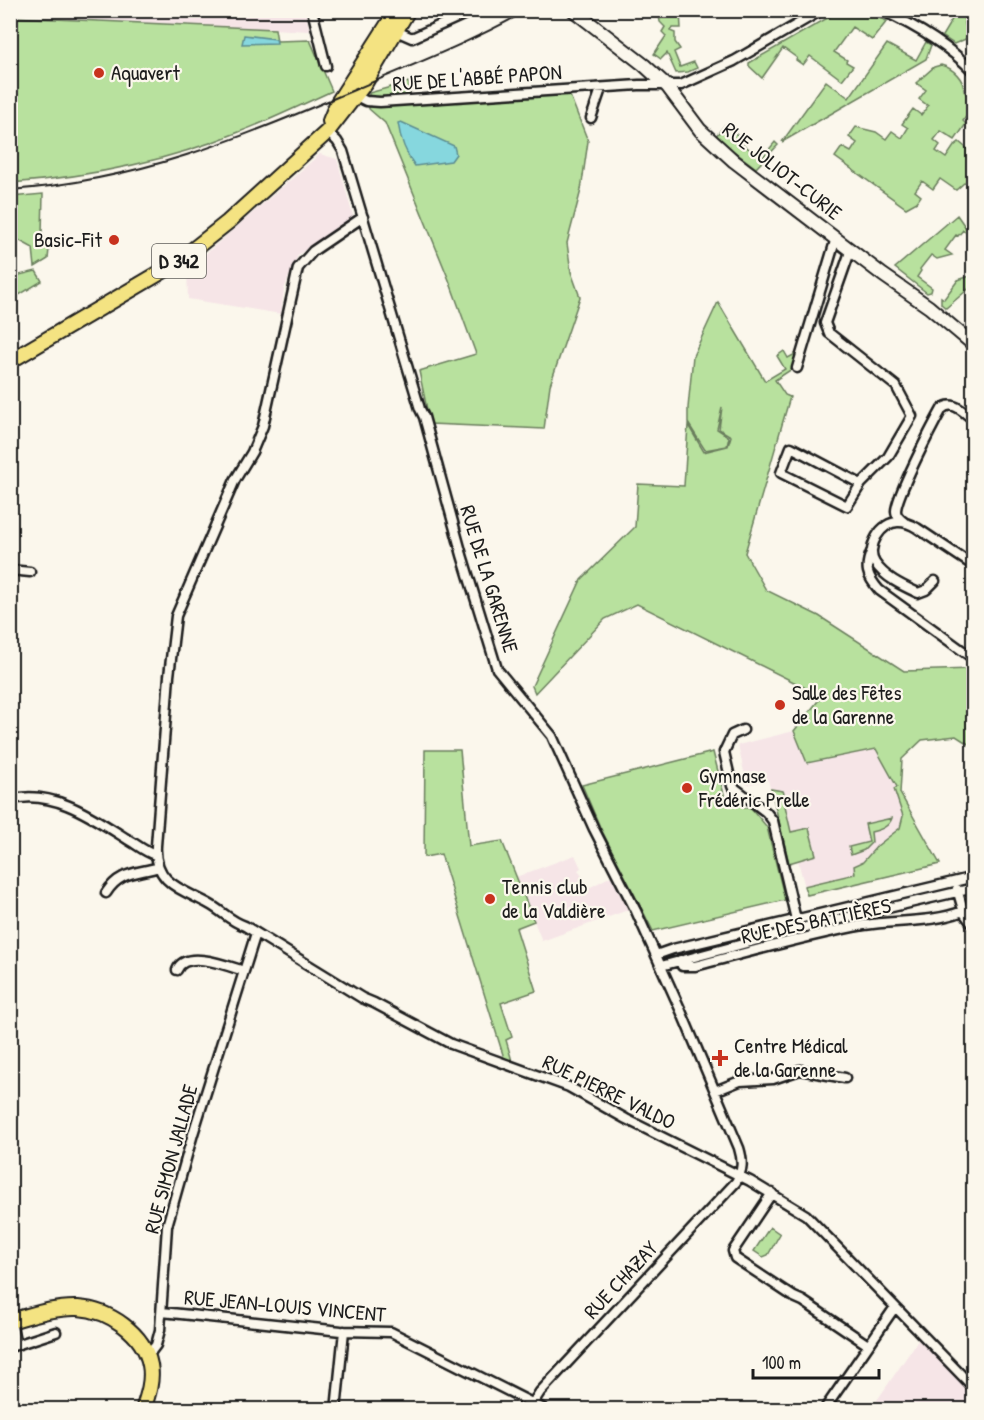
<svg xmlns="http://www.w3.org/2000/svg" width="984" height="1420" viewBox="0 0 984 1420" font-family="'Patrick Hand',sans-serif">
  <rect width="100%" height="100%" fill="#fbf7ec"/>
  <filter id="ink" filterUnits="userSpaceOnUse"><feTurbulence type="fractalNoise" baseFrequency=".0167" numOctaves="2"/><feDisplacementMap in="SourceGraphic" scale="12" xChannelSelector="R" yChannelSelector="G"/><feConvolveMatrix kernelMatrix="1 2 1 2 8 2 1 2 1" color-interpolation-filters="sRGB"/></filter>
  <g filter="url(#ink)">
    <path fill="#f6e5e7" d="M 64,11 L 305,11 L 310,31 L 69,19 Z
      M 320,154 L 337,159 L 353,216 L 298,255 L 284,289 L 281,314 L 188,299 L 187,270 Z
      M 794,731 L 807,763 L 876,749 L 940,864 L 807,895 L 798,861 L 789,863 L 768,780 L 747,785 L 738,745 Z
      M 575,855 L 581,868 L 578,870 L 589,888 L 611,876 L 628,910 L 542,941 L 516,877 Z
      M 919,1339 L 973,1395 L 973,1409 L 871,1409 Z"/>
    <path fill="#b8e19e" stroke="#6a7e5d" stroke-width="1.5" d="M 653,11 L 683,11 L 680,12 L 681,28 L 672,28 L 670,31 L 675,33 L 675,42 L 680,49 L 674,52 L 680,67 L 694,62 L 697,68 L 688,72 L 676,73 L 667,53 L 661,59 L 654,54 L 666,36 L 662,32 L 665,27 L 660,22 L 659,15 Z
      M 845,11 L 860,11 L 887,21 L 872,40 L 852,27 L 834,52 L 847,60 L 846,62 L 853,66 L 842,80 L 810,56 L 803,65 L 796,60 L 797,58 L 783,48 L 762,78 L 749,66 L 749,63 L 836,13 Z
      M 957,11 L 974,11 L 963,14 L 968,38 L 954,44 L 942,36 Z
      M 11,17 L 275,29 L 277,41 L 310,40 L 332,91 C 301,105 271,120 239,132 C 168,161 87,177 11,183 Z
      M 926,42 L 931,45 L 926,59 L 782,142 L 826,81 L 849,98 L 887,44 L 916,60 Z
      M 941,65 C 953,68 964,79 964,91 L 973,102 L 973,113 L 970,111 L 963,121 L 966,124 L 955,140 L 941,131 L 934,140 L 940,145 L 936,151 L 946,158 L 954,146 L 959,142 L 970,151 L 973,147 L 973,175 L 956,190 L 940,179 L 933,189 L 922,181 L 915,191 L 921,196 L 917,202 L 906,208 L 835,157 L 842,147 L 851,152 L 857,143 L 849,137 L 856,127 L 876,132 L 886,139 L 892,131 L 902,138 L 908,128 L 902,124 L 913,109 L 921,115 L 928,106 L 919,99 L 926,90 L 916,83 L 934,67 Z
      M 409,82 L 410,104 L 569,93 L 588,141 L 581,190 L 567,243 L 571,272 L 580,297 L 550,385 L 544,429 L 430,424 L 419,371 L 476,354 L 449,280 L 385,123 L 369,109 L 369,93 Z
      M 725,125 L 743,140 L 741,143 L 762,158 L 775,142 L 778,145 L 756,168 L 715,137 Z
      M 43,194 L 42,233 L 49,249 L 48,259 L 35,267 L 33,248 L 11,236 L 11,197 Z
      M 957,215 L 973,238 L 963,230 L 958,236 L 956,235 L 945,250 L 952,255 L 937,259 L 931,255 L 920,269 L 921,271 L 917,277 L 932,288 L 931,292 L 927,293 L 895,268 Z
      M 36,271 L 42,281 L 11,300 L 11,277 Z
      M 973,275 L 973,285 L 946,308 L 941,304 L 941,297 L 944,299 L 958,280 Z
      M 718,302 L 765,381 L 785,369 L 777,356 L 784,351 L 788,358 L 797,353 L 792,369 L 775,380 L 785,395 L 790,397 L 745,553 L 766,590 L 819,616 L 904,671 L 973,669 L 973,747 L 956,736 L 922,740 L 902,759 L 900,793 L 940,864 L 807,895 L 804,886 L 855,874 L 854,866 L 863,862 L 877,846 L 900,828 L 903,816 L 894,789 L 897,787 L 876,749 L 807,763 L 794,731 L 822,696 L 637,604 L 605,619 L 535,693 L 532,686 L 581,580 L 635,527 L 638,484 L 684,486 L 688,425 L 704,452 L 728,446 L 731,436 L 719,429 L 722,407 L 717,429 L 729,437 L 727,446 L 705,450 L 688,423 L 688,408 L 693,356 Z
      M 425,750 L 460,750 L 469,846 L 502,841 L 534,921 L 516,928 L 536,991 L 501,1003 L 512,1037 L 506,1040 L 512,1061 L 504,1058 L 441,854 L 424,857 Z
      M 713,752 L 725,798 L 726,799 L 736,798 L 742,802 L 744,808 L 751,808 L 767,827 L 785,900 L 653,931 L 600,827 L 582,785 Z
      M 771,789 L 783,791 L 785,796 L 783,797 L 791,832 L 809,828 L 816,855 L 789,863 Z
      M 892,818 C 889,827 880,830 871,832 L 872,842 L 864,850 L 851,855 L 849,847 L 869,842 L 865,824 Z
      M 770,1227 L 780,1234 L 768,1255 L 763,1257 L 754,1251 Z"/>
    <path fill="#86d7de" stroke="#5c8c90" stroke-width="1.5" d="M 244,35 L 276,39 L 277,43 L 242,44 Z
      M 401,122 L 454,146 L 456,154 L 451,161 L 415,166 C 406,154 400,137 398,123 Z"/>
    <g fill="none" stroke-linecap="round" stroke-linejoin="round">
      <defs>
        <path id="street" d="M 312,10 L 326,66
          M 881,10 C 914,25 949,46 974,72
          M 396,31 L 412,38 L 474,10
          M 356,96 L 366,101 L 380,102 L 639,85 L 681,85 L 734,61 L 822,10
          M 591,118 L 601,89
          M 327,132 L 337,141 L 343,151 L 420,409 L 424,417 L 462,555 L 497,669 L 552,736 L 594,829 L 636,911 L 681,1011 L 739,1148 C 743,1161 743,1170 736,1182 L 540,1392 L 531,1406 L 531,1410
          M 363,217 L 313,251 L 298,268 L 263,426 L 252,452 L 235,480 L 176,616 L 169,676 L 156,846 C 154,884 182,889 209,904 C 222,911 230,921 245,926 L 362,998 L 374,1003 L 451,1044 L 569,1087 L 626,1119 L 750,1181 L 806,1215 L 974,1388
          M 851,249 L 825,323 L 829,333 L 896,386 L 912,416 L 888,457 L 861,484 L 847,506 L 781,473 L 791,447 L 861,484
          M 797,368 L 836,238
          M 904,522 C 900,519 896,516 896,511 C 896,496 933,425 942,409 C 953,399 964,413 974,420
          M 872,550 C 864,568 867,576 879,590 L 974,659
          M 10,570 L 30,572
          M 935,581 L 926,590 L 918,593 C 903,586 885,578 875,563 C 865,548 881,521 899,522 C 906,522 912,525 917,528 L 974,566
          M 743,730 L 732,735 L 724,752 L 732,786 L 766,812 L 773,821 L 797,924
          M 10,800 C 52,788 94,818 127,839 C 136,844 145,852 155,855
          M 957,889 L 964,913 L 974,926
          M 106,893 C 120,871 136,874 159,867
          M 656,955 L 673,949 L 974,877
          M 680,960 L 682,966 L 695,966 C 751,952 807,935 864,925 C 897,920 933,923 963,911
          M 661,966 L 806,927 L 974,888
          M 177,970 C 185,949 228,966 244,971
          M 715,1091 L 740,1081 L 773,1079 L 800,1070 L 845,1078
          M 772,1193 L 733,1251 L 735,1258 L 794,1297 L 803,1301 L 868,1345
          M 162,1312 L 341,1331 L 391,1332 L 546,1410
          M 11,1321 L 16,1345
          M 10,1347 L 56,1332
          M 147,1357 L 156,1345 L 160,1330 L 167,1226 L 193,1134 L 256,933
          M 336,1410 L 344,1331
          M 824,1410 L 895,1307"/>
        <path id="secondary" d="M 573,10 L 644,65 L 667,86 L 700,130 L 734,161 L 883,275 L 929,307 L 974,345"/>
        <path id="primary" d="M 330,121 L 337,104 L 397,10
          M 10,361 L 175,264 L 228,222 L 327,132 L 365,83 L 408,10
          M 10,1321 C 32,1315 55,1307 78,1308 C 109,1310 144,1333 150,1365 C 153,1380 148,1395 143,1410"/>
      </defs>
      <use href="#street" stroke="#1c1c1c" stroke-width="13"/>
      <use href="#secondary" stroke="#1c1c1c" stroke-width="16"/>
      <use href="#primary" stroke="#1c1c1c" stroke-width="18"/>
      <use href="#street" stroke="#fbf7ec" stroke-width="8"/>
      <use href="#secondary" stroke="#fbf7ec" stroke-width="12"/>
      <use href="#primary" stroke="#f4e382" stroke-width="14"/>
      <path stroke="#1c1c1c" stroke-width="2" d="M 10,190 C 138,181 238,139 354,90 C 412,65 472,42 528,10"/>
    </g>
  </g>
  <g fill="#c8321e" stroke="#fbf7ec" stroke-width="2">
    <circle cx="99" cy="73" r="6"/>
    <circle cx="114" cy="240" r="6"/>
    <circle cx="780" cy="705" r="6"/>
    <circle cx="687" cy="788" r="6"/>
    <circle cx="490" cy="899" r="6"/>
    <path d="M717 1049h6v6h6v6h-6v6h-6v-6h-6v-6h6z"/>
  </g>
  <g text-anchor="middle" stroke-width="4.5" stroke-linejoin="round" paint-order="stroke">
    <rect fill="#fbf7ec" stroke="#5f5e5a" stroke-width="1.5" x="152" y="244" width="54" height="34" rx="4.5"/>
    <g font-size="20" font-weight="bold" fill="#1c1c1c">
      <text x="179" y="268">D 342</text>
    </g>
    <g font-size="21" fill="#1c1c1c" stroke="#fbf7ec" text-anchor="start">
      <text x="111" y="80">Aquavert</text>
      <text x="102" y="247" text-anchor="end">Basic-Fit</text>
      <text x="792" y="700">Salle des Fêtes<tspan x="792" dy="24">de la Garenne</tspan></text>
      <text x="699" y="783">Gymnase<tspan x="699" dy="24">Frédéric Prelle</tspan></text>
      <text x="502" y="894">Tennis club<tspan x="502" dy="24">de la Valdière</tspan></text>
      <text x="734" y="1053">Centre Médical<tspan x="734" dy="24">de la Garenne</tspan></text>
    </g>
    <g font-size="21" fill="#1c1c1c" stroke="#fbf7ec">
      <text transform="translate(477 78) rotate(-4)" y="7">RUE DE L'ABBÉ PAPON</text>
      <text transform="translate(782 171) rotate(38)" y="7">RUE JOLIOT-CURIE</text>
      <text transform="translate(489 579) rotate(73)" y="7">RUE DE LA GARENNE</text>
      <text transform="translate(816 921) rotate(-12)" y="7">RUE DES BATTIÈRES</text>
      <text transform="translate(609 1092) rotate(26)" y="7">RUE PIERRE VALDO</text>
      <text transform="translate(171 1159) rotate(-75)" y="7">RUE SIMON JALLADE</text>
      <text transform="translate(621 1280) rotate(-47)" y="7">RUE CHAZAY</text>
      <text transform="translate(285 1306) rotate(5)" y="7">RUE JEAN-LOUIS VINCENT</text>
    </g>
  </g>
  <rect width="984" height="1420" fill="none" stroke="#fbf7ec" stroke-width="36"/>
  <rect x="18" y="18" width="948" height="1384" fill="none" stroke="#1c1c1c" stroke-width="2" filter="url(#ink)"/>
  <path d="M753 1369v9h126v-9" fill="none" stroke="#1c1c1c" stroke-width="3"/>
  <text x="762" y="1369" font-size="18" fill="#1c1c1c" stroke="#fbf7ec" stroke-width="4.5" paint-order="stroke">100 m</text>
</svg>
